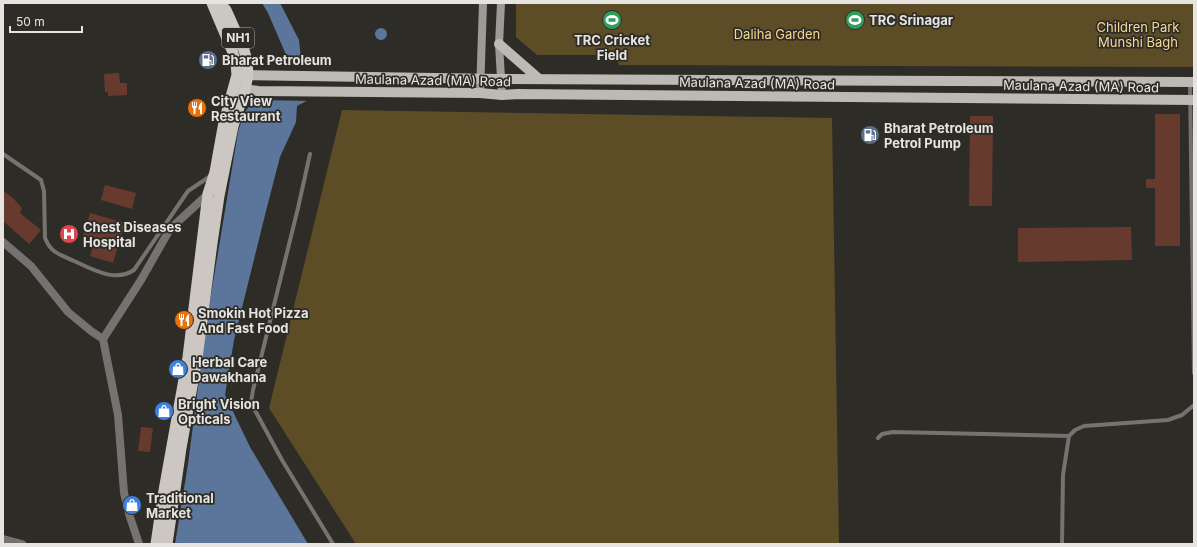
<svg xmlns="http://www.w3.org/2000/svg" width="1197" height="547" viewBox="0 0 1197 547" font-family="Inter,sans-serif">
  <rect width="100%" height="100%" fill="#2e2c27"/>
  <path fill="#5d4d26" d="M 516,3 L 1194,3 L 1194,67 L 619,65 L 615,55 L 537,55 L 516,37 Z
    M 342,110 L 832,118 L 839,544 L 356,544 L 269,408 Z"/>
  <path fill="#5c769b" d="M 262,3 L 280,3 L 299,40 L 301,59 L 314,97 L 297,106 L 296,122 L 280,157 L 267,207 L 234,340 L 225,395 L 250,447 L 308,544 L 175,544 L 188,464 L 206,325 L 238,132 C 246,107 247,102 275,97 L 287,57 L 268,13 Z
    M375 34a6 6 0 1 1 12 0a6 6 0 1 1-12 0Z"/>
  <path fill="#2e2c27" d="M 283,62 L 304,62 L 316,97 L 315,99 L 311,101 L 258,100 L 260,98 L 274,95 Z"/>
  <path fill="#663b2e" d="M 119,73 L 120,83 L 127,83 L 127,95 L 108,96 L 108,92 L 105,92 L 104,74 Z
    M 1155,114 L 1180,114 L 1180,246 L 1155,246 L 1155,188 L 1146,188 L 1146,179 L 1155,179 Z
    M 970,116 L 993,116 L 992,206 L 969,206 Z
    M 105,185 L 136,193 L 132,209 L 101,200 Z
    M 3,191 L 12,197 L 22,208 L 20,213 L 41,230 L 29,244 L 3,221 Z
    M 90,213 L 125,223 L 113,263 L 90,256 L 95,239 L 83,235 Z
    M 1131,227 L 1132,260 L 1018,262 L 1018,228 Z
    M 141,427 L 153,428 L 150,452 L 138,451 Z"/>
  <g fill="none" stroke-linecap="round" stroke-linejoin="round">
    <path stroke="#757370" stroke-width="4" d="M 1190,83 L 1194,373
      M 3,154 L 41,180 L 44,191 L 45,238 C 47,243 50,248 54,251 C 59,255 68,258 74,261 C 92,269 115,283 134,270 L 188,191 L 212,175
      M 310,154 L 298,208 L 253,390 L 251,403 L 282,460 L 333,544
      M 878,438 L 882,434 L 893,432 L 1069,436
      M 1062,544 L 1063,475 L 1069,436 L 1075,430 L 1084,426 L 1168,420 L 1182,415 L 1194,405"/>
    <path stroke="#757370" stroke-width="8" d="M 3,242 L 31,266 L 68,312 L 91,331 L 103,339 L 141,280 L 170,229 L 208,194
      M 103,339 L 118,415 L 124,493 L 130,517 L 139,544
      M 3,539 L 22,544"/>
    <path stroke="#9e9a97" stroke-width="8" d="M 501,3 L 499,44 L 502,95
      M 480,93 L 483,3"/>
    <path stroke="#bdb9b5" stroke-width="10" d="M 499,44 L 538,78
      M 241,75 L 501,79 L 1194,82
      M 238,88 L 258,91 L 480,93 L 502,95 L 518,94 L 1194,100"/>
    <path stroke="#ccc7c2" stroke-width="11" d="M 156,544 L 163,496 L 188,357 L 208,194 L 215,172 L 224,122 L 237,75 L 236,64 L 232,50 L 212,3
      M 167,544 L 181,448 L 197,358 L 212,243 L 219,196 L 233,126 L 245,89 L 248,75 L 247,61 L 244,50 L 226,10 L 220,3"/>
  </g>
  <defs>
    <symbol id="stadium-disc" viewBox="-11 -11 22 22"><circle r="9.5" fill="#2e9e5b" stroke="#2e2c27"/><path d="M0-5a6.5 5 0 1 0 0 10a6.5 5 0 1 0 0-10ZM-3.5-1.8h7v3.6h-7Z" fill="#fff"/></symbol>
    <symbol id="fuel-disc" viewBox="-11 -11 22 22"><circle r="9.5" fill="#5c6f8a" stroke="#2e2c27"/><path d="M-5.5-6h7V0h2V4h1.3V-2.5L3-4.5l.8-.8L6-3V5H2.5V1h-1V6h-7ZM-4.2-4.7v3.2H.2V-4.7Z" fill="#fff"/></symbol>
    <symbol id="restaurant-disc" viewBox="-11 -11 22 22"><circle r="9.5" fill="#e8710a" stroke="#2e2c27"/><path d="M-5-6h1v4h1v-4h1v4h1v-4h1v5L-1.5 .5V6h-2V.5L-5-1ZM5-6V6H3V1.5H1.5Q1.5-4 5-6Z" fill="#fff"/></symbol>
    <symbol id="hospital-disc" viewBox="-11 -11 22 22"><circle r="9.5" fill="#e0444e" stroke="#2e2c27"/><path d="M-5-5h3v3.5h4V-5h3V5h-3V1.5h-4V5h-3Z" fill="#fff"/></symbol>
    <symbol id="shop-disc" viewBox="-11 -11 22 22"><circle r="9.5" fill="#3f7fe0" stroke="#2e2c27"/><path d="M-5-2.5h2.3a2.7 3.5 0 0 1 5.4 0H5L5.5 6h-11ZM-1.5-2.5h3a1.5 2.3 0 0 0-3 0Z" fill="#fff"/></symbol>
  </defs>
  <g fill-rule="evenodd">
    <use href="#stadium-disc" x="601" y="9" width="22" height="22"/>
    <use href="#stadium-disc" x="844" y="9" width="22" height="22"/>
    <use href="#fuel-disc" x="197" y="49" width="22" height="22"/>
    <use href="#restaurant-disc" x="186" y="97" width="22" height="22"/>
    <use href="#fuel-disc" x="859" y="124" width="22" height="22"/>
    <use href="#hospital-disc" x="58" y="223" width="22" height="22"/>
    <use href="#restaurant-disc" x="173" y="309" width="22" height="22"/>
    <use href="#shop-disc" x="167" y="358" width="22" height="22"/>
    <use href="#shop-disc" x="153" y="400" width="22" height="22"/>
    <use href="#shop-disc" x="121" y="494" width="22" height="22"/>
  </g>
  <g text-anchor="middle" stroke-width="3.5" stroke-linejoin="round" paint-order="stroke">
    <rect fill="#2e2c27" stroke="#aeada8" stroke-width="1" x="222" y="28" width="32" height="20" rx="3"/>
    <g font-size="12" font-weight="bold" fill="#e5e4e0">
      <text x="238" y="42">NH1</text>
    </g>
    <g font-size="13" font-weight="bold" fill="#e5e4e0" stroke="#2e2c27" text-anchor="start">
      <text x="869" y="25">TRC Srinagar</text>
      <text x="612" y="45" text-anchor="middle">TRC Cricket<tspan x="612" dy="15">Field</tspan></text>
      <text x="222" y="65">Bharat Petroleum</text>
      <text x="211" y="106">City View<tspan x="211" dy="15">Restaurant</tspan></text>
      <text x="884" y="133">Bharat Petroleum<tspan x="884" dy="15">Petrol Pump</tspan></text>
      <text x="83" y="232">Chest Diseases<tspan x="83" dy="15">Hospital</tspan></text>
      <text x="198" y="318">Smokin Hot Pizza<tspan x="198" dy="15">And Fast Food</tspan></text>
      <text x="192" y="367">Herbal Care<tspan x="192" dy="15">Dawakhana</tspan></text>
      <text x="178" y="409">Bright Vision<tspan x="178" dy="15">Opticals</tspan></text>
      <text x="146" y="503">Traditional<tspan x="146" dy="15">Market</tspan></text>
    </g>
    <g font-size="13" fill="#f7d892" stroke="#2e2c27">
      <text x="1138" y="32">Children Park<tspan x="1138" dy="15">Munshi Bagh</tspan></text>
      <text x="777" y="39">Daliha Garden</text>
    </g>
    <g font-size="13" fill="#e5e4e0" stroke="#2e2c27">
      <text transform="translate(433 80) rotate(1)" y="5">Maulana Azad (MA) Road</text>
      <text transform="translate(757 83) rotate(1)" y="5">Maulana Azad (MA) Road</text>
      <text transform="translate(1081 86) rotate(1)" y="5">Maulana Azad (MA) Road</text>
    </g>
  </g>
  <rect width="1197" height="547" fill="none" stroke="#e5e4e0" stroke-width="8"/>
  <path d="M10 26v6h72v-6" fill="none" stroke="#e5e4e0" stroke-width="2"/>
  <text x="16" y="26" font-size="12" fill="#e5e4e0" stroke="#2e2c27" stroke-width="3" paint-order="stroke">50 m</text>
</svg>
